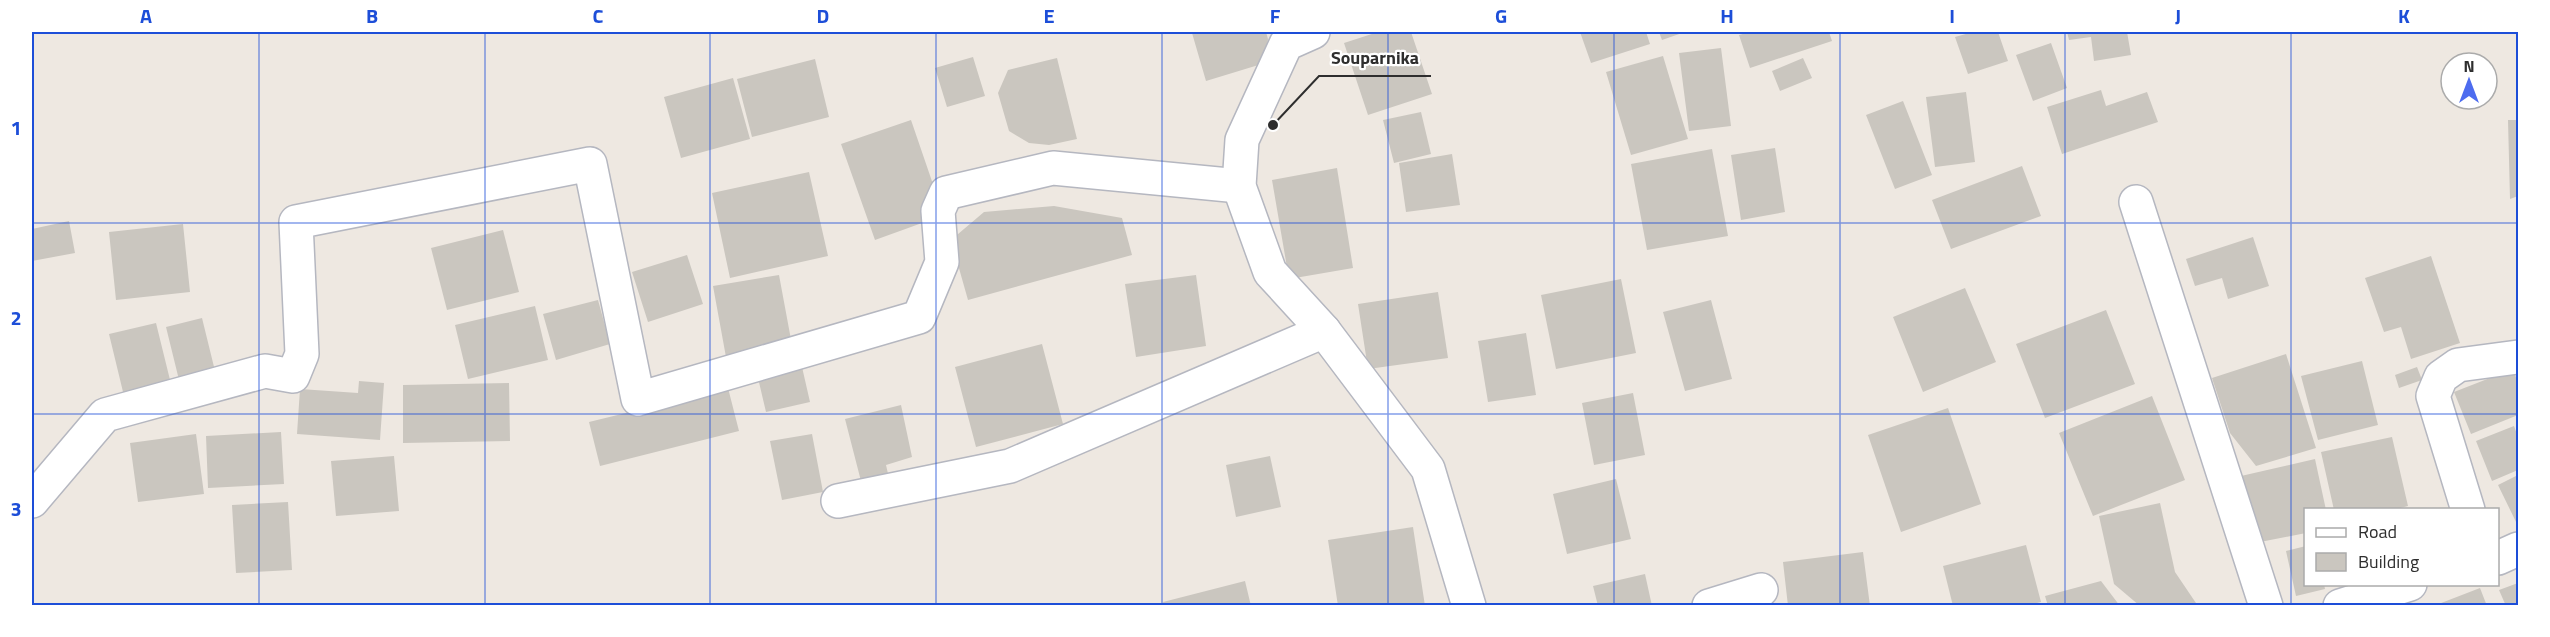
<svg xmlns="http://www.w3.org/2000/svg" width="2550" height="637" viewBox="0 0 2550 637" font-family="'Titillium Web',sans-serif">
  <rect width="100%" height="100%" fill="#eee8e1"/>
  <path fill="#cac6bf" d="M 1195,32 L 1266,32 L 1268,39 L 1265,63 L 1206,81 L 1192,33 Z
    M 1378,32 L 1411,32 L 1432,94 L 1368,115 L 1344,43 Z
    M 1580,32 L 1646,32 L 1650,44 L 1591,63 Z
    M 1659,32 L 1685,32 L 1662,40 Z
    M 1750,32 L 1829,32 L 1832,41 L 1750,68 L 1739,35 Z
    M 1973,32 L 1998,32 L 2008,61 L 1968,74 L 1955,37 Z
    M 2067,32 L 2127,32 L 2131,55 L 2094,61 L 2091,37 L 2069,40 Z
    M 2051,43 L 2067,88 L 2033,101 L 2016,55 Z
    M 1721,48 L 1731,126 L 1689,131 L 1679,53 Z
    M 1663,56 L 1688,139 L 1631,155 L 1606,72 Z
    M 973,57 L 985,96 L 947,107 L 935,68 Z
    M 1057,58 L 1077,139 L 1049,145 L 1029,143 L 1009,131 L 998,93 L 1008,70 Z
    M 1803,58 L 1812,78 L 1780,91 L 1772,71 Z
    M 815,59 L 829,117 L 752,137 L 737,79 Z
    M 733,78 L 750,139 L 681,158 L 664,97 Z
    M 2101,90 L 2106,106 L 2147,92 L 2158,122 L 2062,154 L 2047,107 Z
    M 1966,92 L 1975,162 L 1935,167 L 1926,97 Z
    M 1903,101 L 1932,175 L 1895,189 L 1866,115 Z
    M 1421,112 L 1431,154 L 1394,163 L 1383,120 Z
    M 911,120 L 936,193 L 922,223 L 875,240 L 841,144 Z
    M 2508,120 L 2518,120 L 2518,196 L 2510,199 Z
    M 1775,148 L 1785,212 L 1741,220 L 1731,155 Z
    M 1712,149 L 1728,236 L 1647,250 L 1631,164 Z
    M 1452,154 L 1460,205 L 1406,212 L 1399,163 Z
    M 2022,166 L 2041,216 L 1951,249 L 1932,200 Z
    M 1337,168 L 1353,268 L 1289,279 L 1272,180 Z
    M 809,172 L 828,256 L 730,278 L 712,193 Z
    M 1054,206 L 1122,218 L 1132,255 L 968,300 L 951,240 L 984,212 Z
    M 69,221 L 75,253 L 32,261 L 32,229 Z
    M 183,224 L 190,292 L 116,300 L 109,232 Z
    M 503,230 L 519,292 L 447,310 L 431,248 Z
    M 2253,237 L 2269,286 L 2228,299 L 2222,278 L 2195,286 L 2186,259 Z
    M 687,255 L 703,304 L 648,322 L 632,272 Z
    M 2431,256 L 2460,343 L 2411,359 L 2401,327 L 2384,332 L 2365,278 Z
    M 779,275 L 792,345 L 726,357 L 713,286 Z
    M 1196,275 L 1206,346 L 1136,357 L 1125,284 Z
    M 1621,279 L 1636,353 L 1556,369 L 1541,295 Z
    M 1965,288 L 1996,362 L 1923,392 L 1893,317 Z
    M 1438,292 L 1448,358 L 1368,369 L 1358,304 Z
    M 598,300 L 610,344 L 556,360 L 543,314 Z
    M 1711,300 L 1732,379 L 1685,391 L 1663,312 Z
    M 535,306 L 548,360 L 468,379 L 455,325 Z
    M 2106,310 L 2135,384 L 2045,418 L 2016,344 Z
    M 202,318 L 216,375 L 180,384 L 166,327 Z
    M 156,323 L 171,384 L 124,396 L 109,334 Z
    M 1526,333 L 1536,395 L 1488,402 L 1478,341 Z
    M 1042,344 L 1063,424 L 976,447 L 955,367 Z
    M 2286,354 L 2316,448 L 2256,466 L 2230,433 L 2212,378 Z
    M 2362,361 L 2378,425 L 2318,440 L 2301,376 Z
    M 802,367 L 810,402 L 766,412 L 758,378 Z
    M 2417,367 L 2422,380 L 2399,388 L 2395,375 Z
    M 2513,369 L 2518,383 L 2518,415 L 2471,434 L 2454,392 Z
    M 359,381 L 384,383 L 380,440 L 297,434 L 300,389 L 358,393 Z
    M 509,383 L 510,441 L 403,443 L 403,385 Z
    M 728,388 L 739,431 L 600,466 L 589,422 Z
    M 1633,393 L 1645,455 L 1594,465 L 1582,403 Z
    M 2152,396 L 2185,480 L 2093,516 L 2059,433 Z
    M 901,405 L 912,457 L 886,465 L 889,478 L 862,485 L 845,419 Z
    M 1948,408 L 1981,504 L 1901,532 L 1868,435 Z
    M 2514,426 L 2518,437 L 2518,470 L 2492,481 L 2476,441 Z
    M 281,432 L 284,484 L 208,488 L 206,436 Z
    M 196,434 L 204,494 L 138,502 L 130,443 Z
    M 812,434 L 823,492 L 782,500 L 770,441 Z
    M 2392,437 L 2408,506 L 2393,510 L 2334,510 L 2321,452 Z
    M 394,456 L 399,511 L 336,516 L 331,461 Z
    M 1270,456 L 1281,507 L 1236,517 L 1226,465 Z
    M 2315,459 L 2326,510 L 2306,510 L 2306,533 L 2255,543 L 2241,476 Z
    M 2518,475 L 2518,526 L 2498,485 Z
    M 1616,479 L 1631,539 L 1567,554 L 1553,494 Z
    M 288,502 L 292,570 L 236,573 L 232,505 Z
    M 2160,503 L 2175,572 L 2198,606 L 2140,606 L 2114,584 L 2099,516 Z
    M 1413,527 L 1425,606 L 1338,606 L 1328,540 Z
    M 2026,545 L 2041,602 L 2025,606 L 1953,606 L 1943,566 Z
    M 2306,546 L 2306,584 L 2324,584 L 2325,589 L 2296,596 L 2286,551 Z
    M 1863,552 L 1870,606 L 1788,606 L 1783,562 Z
    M 1645,574 L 1652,606 L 1598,606 L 1593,586 Z
    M 1245,581 L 1251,606 L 1164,606 L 1163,602 Z
    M 2101,581 L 2120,606 L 2048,606 L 2045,596 Z
    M 2518,583 L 2518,606 L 2506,606 L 2499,590 Z
    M 2480,588 L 2487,606 L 2436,606 L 2436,605 Z"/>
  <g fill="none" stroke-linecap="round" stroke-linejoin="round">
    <defs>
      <path id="street" d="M 2136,202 L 2266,606
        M 32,501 L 105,415 L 265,371 L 293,376 L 302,354 L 296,222 L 590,164 L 638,399 L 919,317 L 942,262 L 938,211 L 946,193 L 1053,168 L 1239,186
        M 838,501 L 1010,466 L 1324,331
        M 2468,510 L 2433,396 L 2441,377 L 2458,365 L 2518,357
        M 2498,558 L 2518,549
        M 1709,606 L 1761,590
        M 2340,606 L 2410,584"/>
      <path id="secondary" d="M 1313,32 L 1286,44 L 1242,140 L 1239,186 L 1270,272 L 1324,331 L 1428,469 L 1469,606"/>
    </defs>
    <use href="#street" stroke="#b5b7c0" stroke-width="36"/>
    <use href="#secondary" stroke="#b5b7c0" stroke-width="36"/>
    <use href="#street" stroke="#fff" stroke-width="33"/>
    <use href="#secondary" stroke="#fff" stroke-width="33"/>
  </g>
  <path fill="none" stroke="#1d4ed8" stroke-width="1.5" stroke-opacity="0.55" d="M 259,32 L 259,606M 485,32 L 485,606M 710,32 L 710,606M 936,32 L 936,606M 1162,32 L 1162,606M 1388,32 L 1388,606M 1614,32 L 1614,606M 1840,32 L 1840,606M 2065,32 L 2065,606M 2291,32 L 2291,606M 32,223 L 2518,223M 32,414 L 2518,414"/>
  <path fill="none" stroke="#2e2e2e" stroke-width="2" d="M1273 125L1319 76H1431"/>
  <circle fill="#2e2e2e" stroke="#fff" stroke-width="2" cx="1273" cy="125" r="6"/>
  <g font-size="18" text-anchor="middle" font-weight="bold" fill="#2e2e2e" stroke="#fff" stroke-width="4.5" stroke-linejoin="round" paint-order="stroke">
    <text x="1375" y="64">Souparnika</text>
  </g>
  <rect width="2550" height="637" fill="none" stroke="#ffffff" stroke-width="66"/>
  <rect x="2304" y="508" width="195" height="78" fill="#ffffff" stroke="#ababab" stroke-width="1.5"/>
  <rect x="2316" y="528" width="30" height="9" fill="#ffffff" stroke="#ababab" stroke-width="1.5"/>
  <text x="2358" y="538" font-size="18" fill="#2e2e2e">Road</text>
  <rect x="2316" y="553" width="30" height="18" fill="#cac6bf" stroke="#ababab" stroke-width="1.5"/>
  <text x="2358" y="568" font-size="18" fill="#2e2e2e">Building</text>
  <g transform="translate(2469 81)"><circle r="28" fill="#ffffff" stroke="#ababab" stroke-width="1.5"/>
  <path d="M0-4.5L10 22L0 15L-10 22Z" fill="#4d6cef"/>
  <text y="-9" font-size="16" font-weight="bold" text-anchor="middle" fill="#2e2e2e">N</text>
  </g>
  <rect x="33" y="33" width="2484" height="571" fill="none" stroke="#1d4ed8" stroke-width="2"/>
  <g font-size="20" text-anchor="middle" font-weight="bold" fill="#1d4ed8">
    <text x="146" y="23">A</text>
    <text x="372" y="23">B</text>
    <text x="598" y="23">C</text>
    <text x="823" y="23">D</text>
    <text x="1049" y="23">E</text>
    <text x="1275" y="23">F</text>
    <text x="1501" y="23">G</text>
    <text x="1727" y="23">H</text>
    <text x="1952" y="23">I</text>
    <text x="2178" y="23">J</text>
    <text x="2404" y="23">K</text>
    <text x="16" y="135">1</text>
    <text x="16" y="325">2</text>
    <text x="16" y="516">3</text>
  </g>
</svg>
